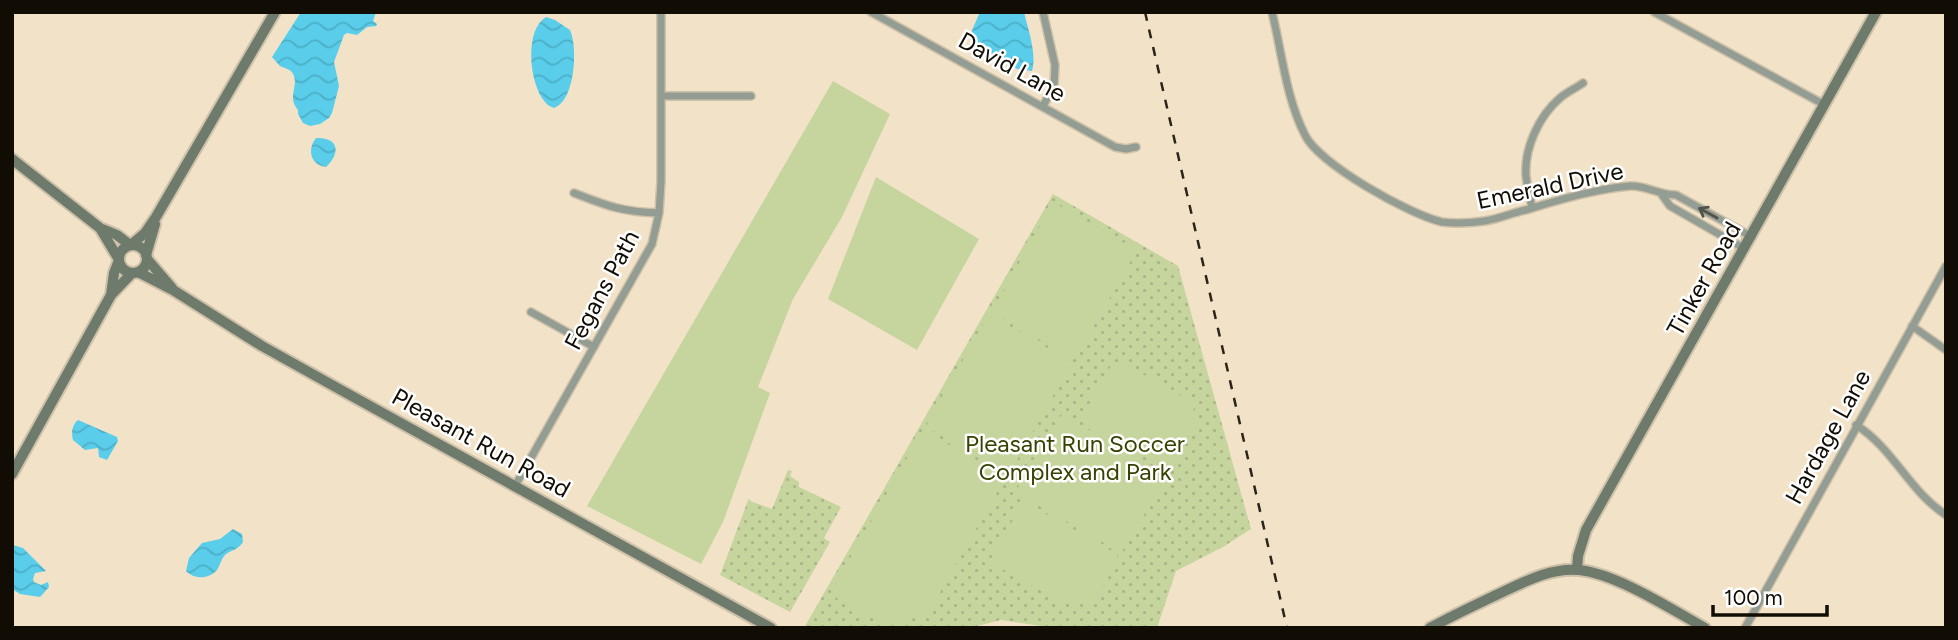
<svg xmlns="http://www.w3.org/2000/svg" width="1958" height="640" viewBox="0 0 1958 640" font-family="Figtree,sans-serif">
  <defs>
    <pattern id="grass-dots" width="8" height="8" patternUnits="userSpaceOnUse" patternTransform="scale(1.75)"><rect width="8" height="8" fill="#c6d49e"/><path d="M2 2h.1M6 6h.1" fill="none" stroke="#a9b586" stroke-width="1.8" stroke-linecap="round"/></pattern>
    <pattern id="water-waves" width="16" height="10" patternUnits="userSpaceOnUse" patternTransform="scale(1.75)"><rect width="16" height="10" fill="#59cdea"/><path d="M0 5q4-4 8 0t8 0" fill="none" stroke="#4cafc7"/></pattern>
  </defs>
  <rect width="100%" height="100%" fill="#f2e3c8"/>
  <path fill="url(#grass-dots)" d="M 1053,194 L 1178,266 L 1251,529 L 1223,547 L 1176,571 L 1157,628 L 1054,628 L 1001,620 L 969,628 L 804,628 Z
    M 788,470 L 792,471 L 790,476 L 799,482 L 799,487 L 841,507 L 824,538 L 830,542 L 790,612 L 720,575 L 749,498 L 750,501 L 772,509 Z"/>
  <path fill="#c6d49e" d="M 833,81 L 890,114 L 842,217 L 793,299 L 758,387 L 770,393 L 723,522 L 701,564 L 587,506 Z
    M 876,177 L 979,239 L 917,350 L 828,299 Z
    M 1053,202 L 1137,250 L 1078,354 L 1070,357 L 996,315 L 993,310 Z
    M 990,317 L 995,318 L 1067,359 L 1071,364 L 1013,467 L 1007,472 L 1003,471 L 930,429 L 927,425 L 928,420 L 986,320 Z
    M 1120,361 L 1192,402 L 1197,423 L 1174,463 L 1169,469 L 1163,468 L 1083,421 L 1083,415 L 1112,364 Z
    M 1060,416 L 1066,417 L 1161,471 L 1165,475 L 1164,481 L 1123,550 L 1113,548 L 1022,496 L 1018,492 L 1018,487 Z
    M 926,432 L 1000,473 L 1003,475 L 1004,480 L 929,612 C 923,616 916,617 909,620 C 886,626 871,618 852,607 C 844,602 833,599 832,590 L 920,435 Z
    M 1027,503 L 1117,554 C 1119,564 1110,574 1105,583 C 1084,618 1058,601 1031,585 C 1018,578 1005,571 993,563 L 992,556 L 1021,506 Z"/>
  <path fill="url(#water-waves)" d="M 301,12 L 376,12 L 373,21 L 377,24 L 376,26 L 367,27 L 357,35 L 347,33 L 344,35 L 334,62 L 339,86 L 332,113 L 329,118 L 320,124 L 310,126 L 303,123 L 298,114 L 298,110 C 287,97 298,88 294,76 C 292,69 286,69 280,66 C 278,64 274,59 272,57 Z
    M 980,12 L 1024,12 C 1028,30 1037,53 1032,71 L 1017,69 L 1009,63 L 977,46 L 970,35 Z
    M 546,17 L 555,20 L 570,30 C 578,48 575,101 554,108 C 551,107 547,105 545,102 C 529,84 524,30 546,17 Z
    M 316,138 C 339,137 341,153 326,167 C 310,165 307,149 316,138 Z
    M 78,420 L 117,437 L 118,441 L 107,460 L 99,457 L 98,448 L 85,450 L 73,440 C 71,433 72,425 78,420 Z
    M 233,529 L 242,534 L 243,542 C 237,551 232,549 225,555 C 221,559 220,566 217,570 C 208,580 194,579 186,571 L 189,558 L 202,543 L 220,539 Z
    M 13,545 L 23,548 L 46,571 L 35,573 L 33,579 L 34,582 L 41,585 L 48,582 L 49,587 L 40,597 L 20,594 L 12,589 Z"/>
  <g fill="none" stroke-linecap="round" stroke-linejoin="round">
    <defs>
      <path id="street" d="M 871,12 L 1115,147 L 1126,149 L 1136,147
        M 1043,12 L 1055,65 L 1054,86 L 1043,106
        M 1272,12 C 1282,53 1286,98 1305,135 C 1319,164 1410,215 1442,222 C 1456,224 1471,223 1485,221 C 1498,219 1512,213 1526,210 C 1559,200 1595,189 1630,186 C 1645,185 1659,195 1676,195 L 1752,237
        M 1654,12 L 1825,105
        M 661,96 L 751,96
        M 574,193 C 607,206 623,212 659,213
        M 1662,195 L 1670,206 L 1745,249
        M 1532,208 C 1530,197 1527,186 1526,176 C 1524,148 1539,116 1560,98 C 1567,92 1576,88 1583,83
        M 531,312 L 594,347
        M 1912,326 L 1946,350
        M 1856,425 C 1893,448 1909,491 1946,515
        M 515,486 L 652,244 L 659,213 L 661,182 L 661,12
        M 1745,628 L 1946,266"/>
      <path id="secondary" d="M 12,159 L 100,228 L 118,258
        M 100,228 L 117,235 L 130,245
        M 132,244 L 145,233 L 156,217 L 275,12
        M119 259a14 14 0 1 1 28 0a14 14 0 1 1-28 0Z
        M 146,255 L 155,224
        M 147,259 L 172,288
        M 138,272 L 173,290 L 262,346 L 332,385 L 771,628
        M 111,295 L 114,273 L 119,260
        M 12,474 L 111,295 L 132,273
        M 1577,570 L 1578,556 L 1586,530 L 1876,12
        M 1430,628 C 1450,617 1471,607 1492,597 C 1519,585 1548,567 1579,570 C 1617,574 1671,609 1705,628"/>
    </defs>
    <use href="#street" stroke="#cec1a9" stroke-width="10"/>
    <use href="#secondary" stroke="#cec1a9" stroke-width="14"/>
    <use href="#street" stroke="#949d93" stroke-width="7"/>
    <use href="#secondary" stroke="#6e7b6c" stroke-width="10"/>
    <path stroke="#2b241a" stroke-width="2.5" stroke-dasharray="9 9" stroke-linecap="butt" d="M 1145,12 L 1287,628"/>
  </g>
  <defs><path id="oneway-shaft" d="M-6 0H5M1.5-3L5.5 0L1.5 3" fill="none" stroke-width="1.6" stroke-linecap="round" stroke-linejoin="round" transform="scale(1.75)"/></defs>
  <use stroke="#52544c" href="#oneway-shaft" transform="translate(1708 213) rotate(-151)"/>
  <g text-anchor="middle" stroke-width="5" stroke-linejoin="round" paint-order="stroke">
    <g font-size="24" fill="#110c04" stroke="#fff">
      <text transform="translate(1012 67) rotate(29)" y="8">David Lane</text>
      <text transform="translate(1550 186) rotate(-12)" y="8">Emerald Drive</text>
      <text transform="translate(1704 279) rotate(-61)" y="8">Tinker Road</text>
      <text transform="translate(602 290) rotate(-62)" y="8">Fegans Path</text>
      <text transform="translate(1828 437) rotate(-61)" y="8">Hardage Lane</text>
      <text transform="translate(481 443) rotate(29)" y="8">Pleasant Run Road</text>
    </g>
    <g font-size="24" fill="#374200" stroke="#fff">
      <text x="1075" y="452">Pleasant Run Soccer<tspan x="1075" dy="28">Complex and Park</tspan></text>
    </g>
  </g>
  <rect width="1958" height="640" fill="none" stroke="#110c04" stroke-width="28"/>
  <path d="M1713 605v10h114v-10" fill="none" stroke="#110c04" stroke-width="3.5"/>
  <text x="1724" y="605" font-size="21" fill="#110c04" stroke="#ffffff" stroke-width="5" paint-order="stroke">100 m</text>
</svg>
